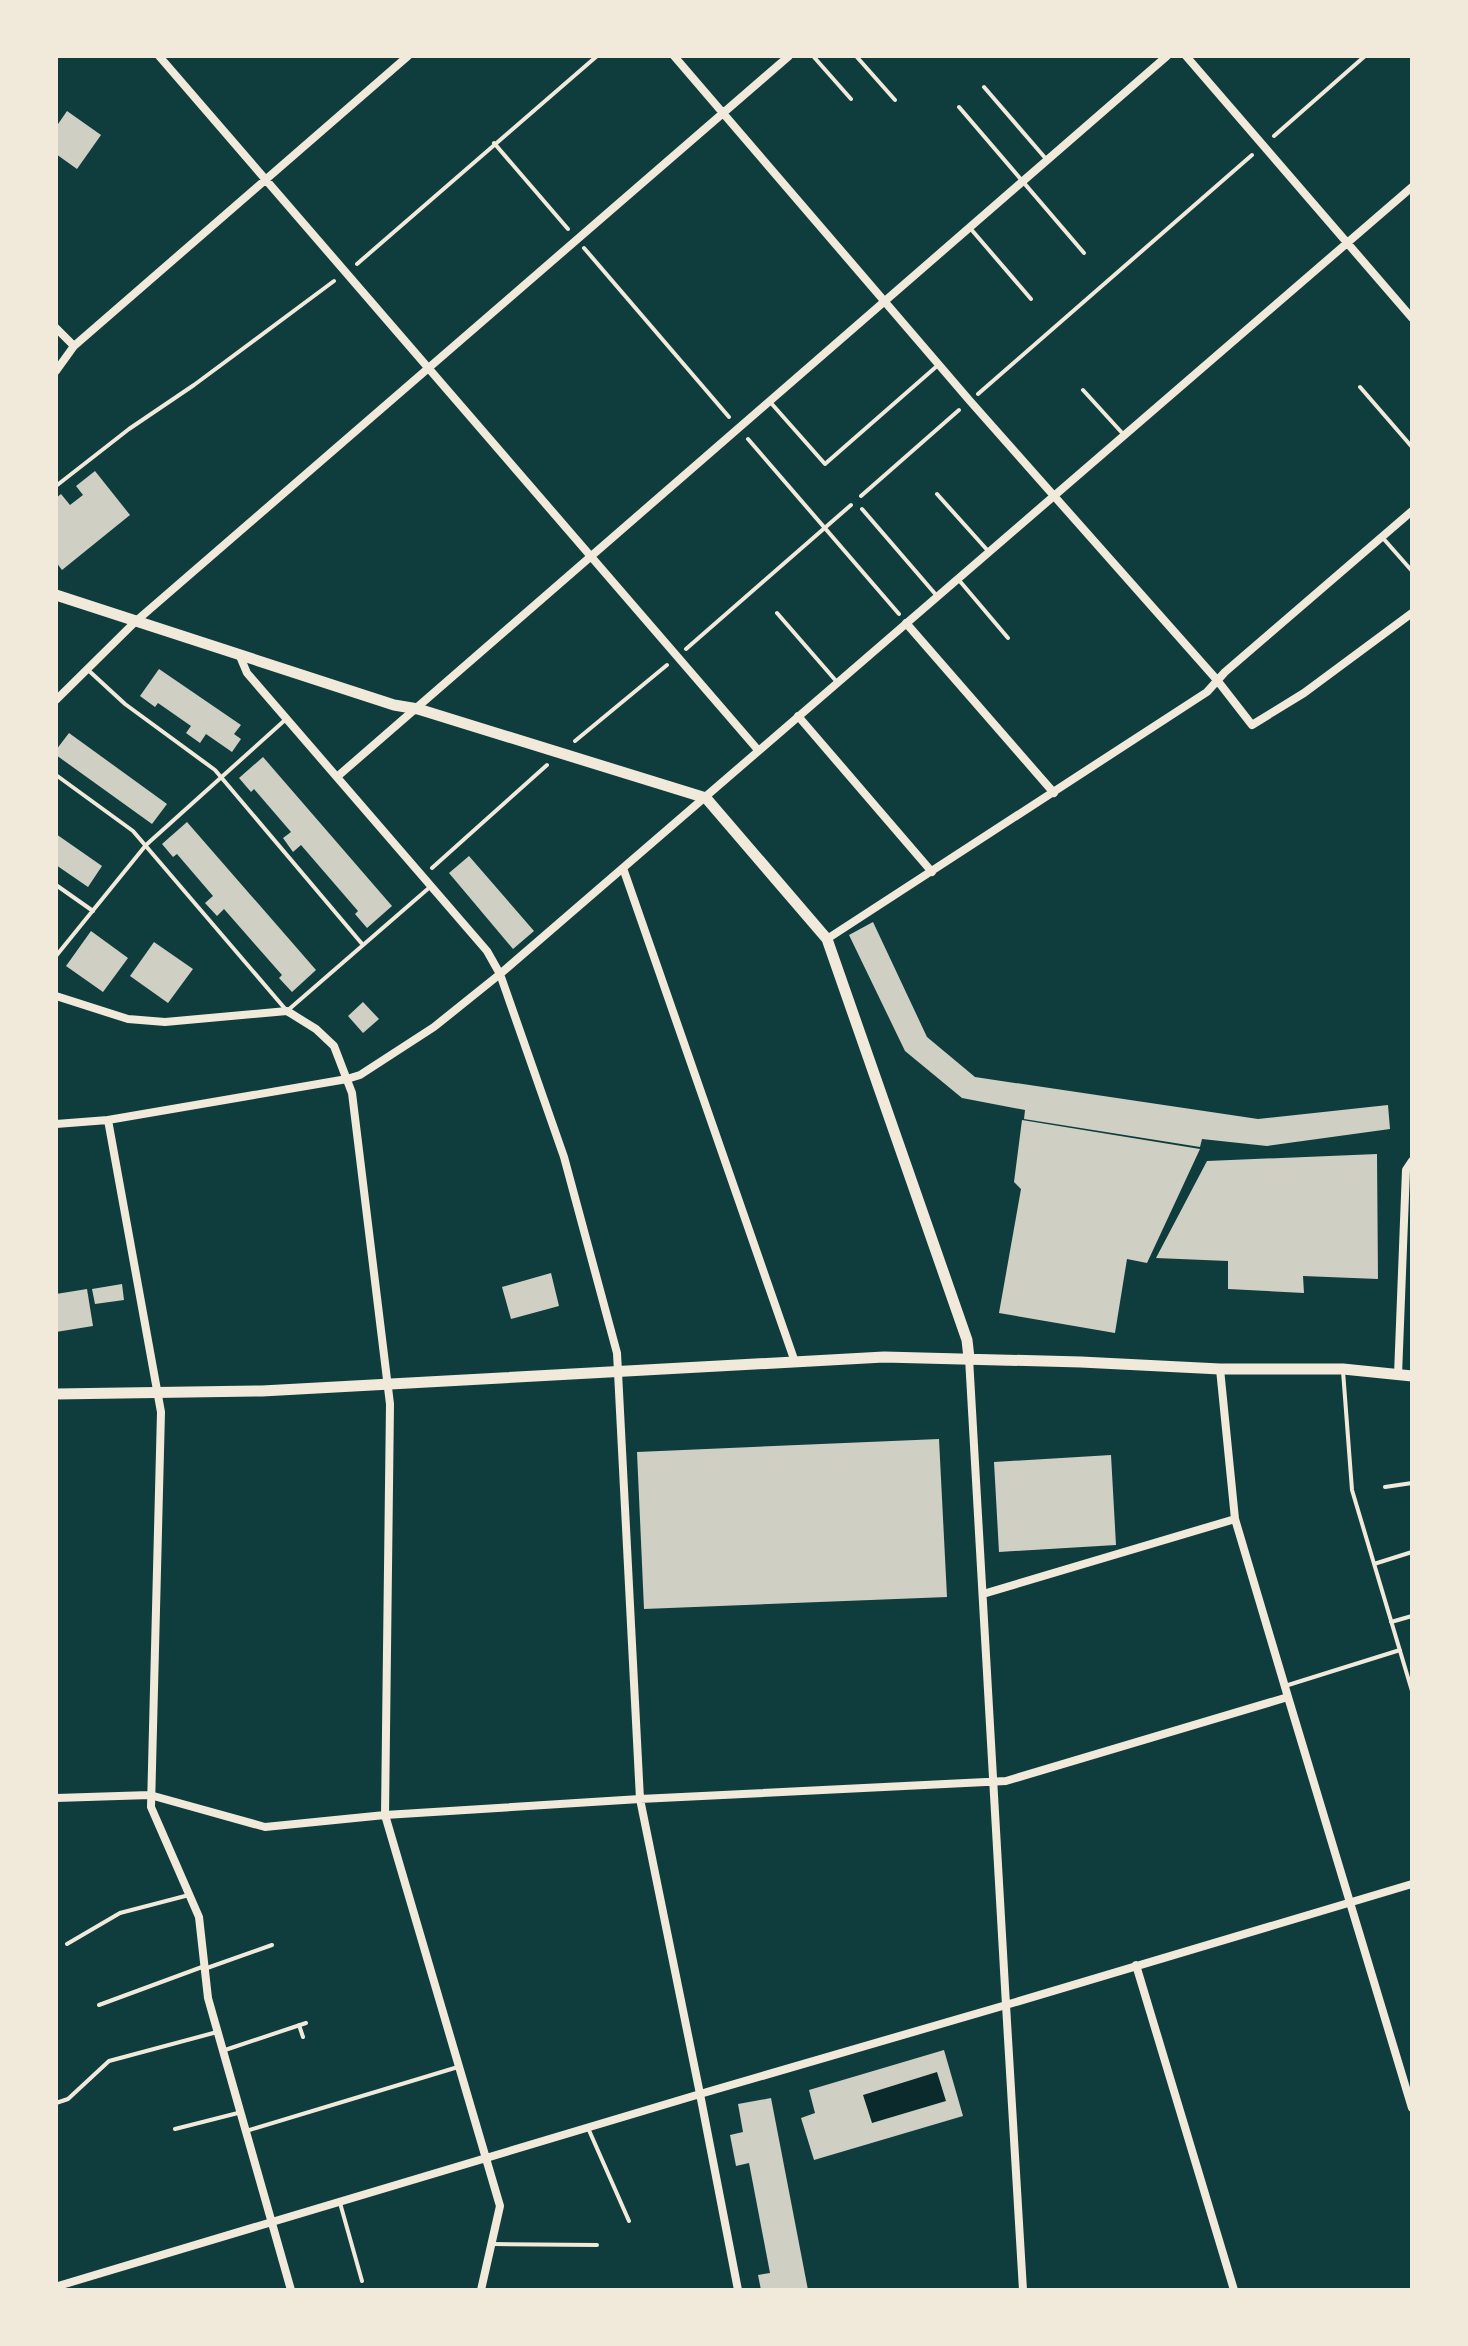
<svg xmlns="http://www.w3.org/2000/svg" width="1468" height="2346" viewBox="0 0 1468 2346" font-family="'PT Sans Narrow',sans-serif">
  <rect width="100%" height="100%" fill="#0f3d3e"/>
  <path fill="#0a2a2b" d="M 937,2072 L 946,2101 L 872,2123 L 863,2095 Z"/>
  <path fill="#cfcfc3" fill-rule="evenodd" d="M 67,111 L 101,135 L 77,169 L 56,154 L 56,127 Z
    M 95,471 L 130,515 L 62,570 L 56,562 L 56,498 L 61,494 L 70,505 L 83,495 L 76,486 Z
    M 159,669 L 241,725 L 234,734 L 241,739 L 232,752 L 206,734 L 200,743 L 186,733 L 191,726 L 158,703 L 155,707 L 140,696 Z
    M 69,733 L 167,804 L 152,824 L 56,755 L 56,750 Z
    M 263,757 L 392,906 L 367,928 L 355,914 L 358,911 L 301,845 L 293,852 L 283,838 L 291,832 L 254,789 L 251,792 L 239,778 Z
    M 187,822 L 316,970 L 292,992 L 279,978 L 282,975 L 224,909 L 217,916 L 205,903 L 213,896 L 177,854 L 173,857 L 162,844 Z
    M 56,834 L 102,866 L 88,887 L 56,865 Z
    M 469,856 L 534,931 L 513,949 L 449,873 Z
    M 873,922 L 927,1037 L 975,1077 L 1258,1119 L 1388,1105 L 1390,1129 L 1267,1146 L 1202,1139 L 1200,1147 L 1024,1119 L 1025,1110 L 962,1098 L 905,1051 L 849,935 Z
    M 91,931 L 128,958 L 103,992 L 66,966 Z
    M 154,942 L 193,969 L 168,1003 L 130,976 Z
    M 363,1002 L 379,1019 L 363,1033 L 348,1016 Z
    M 1022,1120 L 1200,1149 L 1147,1263 L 1127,1259 L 1115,1333 L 999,1313 L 1021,1189 L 1014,1182 Z
    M 1377,1154 L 1378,1279 L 1303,1276 L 1304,1293 L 1228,1289 L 1228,1261 L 1156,1258 L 1207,1161 Z
    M 551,1273 L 559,1306 L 511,1319 L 502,1287 Z
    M 122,1284 L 124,1300 L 95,1304 L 92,1289 Z
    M 87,1289 L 93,1326 L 56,1332 L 56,1294 Z
    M 939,1439 L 947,1597 L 644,1609 L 637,1452 Z
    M 1111,1455 L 1116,1545 L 999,1552 L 994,1462 Z
    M 944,2050 L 963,2116 L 814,2160 L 801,2118 L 815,2113 L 809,2090 ZM 937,2072 L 946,2101 L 872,2123 L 863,2095 Z
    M 771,2098 L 808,2290 L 761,2290 L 758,2275 L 770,2273 L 749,2163 L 736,2166 L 730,2135 L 743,2132 L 738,2104 Z"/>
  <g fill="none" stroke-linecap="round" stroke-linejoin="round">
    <path stroke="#f1e9da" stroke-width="4" d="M 1274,136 L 1365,56
      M 494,143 L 568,229
      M 584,248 L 729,417
      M 357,264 L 597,56
      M 978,394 L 1252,155
      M 748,439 L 899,614
      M 56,486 L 129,429 L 194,385 L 334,281
      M 861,496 L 959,410
      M 686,649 L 851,505
      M 575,741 L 667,665
      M 432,868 L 547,765"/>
    <path stroke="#f1e9da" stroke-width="4" d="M 813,56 L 851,99
      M 856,56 L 895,100
      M 984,87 L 1047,160
      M 959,107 L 1084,253
      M 970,228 L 1031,299
      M 1360,387 L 1412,447
      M 1083,390 L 1124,435
      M 771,403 L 825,464 L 937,366
      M 937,494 L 989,552
      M 862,509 L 937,596
      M 1382,537 L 1412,571
      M 958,579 L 1008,638
      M 777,613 L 837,682
      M 87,669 L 125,704 L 215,770 L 363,945
      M 56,775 L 133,831 L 287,1011 L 430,887
      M 56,885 L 93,911
      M 56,956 L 146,845 L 285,720
      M 1343,1371 L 1352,1490 L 1412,1691
      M 1385,1487 L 1412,1483
      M 1374,1564 L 1412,1552
      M 1391,1622 L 1412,1616
      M 1285,1686 L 1400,1650
      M 67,1944 L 120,1913 L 189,1895
      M 207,1968 L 272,1945
      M 99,2005 L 202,1967
      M 299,2025 L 303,2037
      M 225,2050 L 306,2023
      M 56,2103 L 68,2099 L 109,2061 L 217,2032
      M 588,2128 L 629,2221
      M 175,2129 L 238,2113
      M 246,2131 L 458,2067
      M 340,2203 L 362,2281
      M 492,2244 L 597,2245"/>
    <path stroke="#f1e9da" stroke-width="8" d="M 159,56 L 758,750
      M 674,56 L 970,401 L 1217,680 L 1252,725 L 1304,693 L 1412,613
      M 1186,56 L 1412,318
      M 56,328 L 74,346
      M 56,371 L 74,346 L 408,56
      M 906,623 L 1054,793
      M 239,654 L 247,673 L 487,951 L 500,974 L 564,1157 L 617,1353 L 640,1799 L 1006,1781 L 1288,1697 L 1235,1519 L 983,1594
      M 56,700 L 135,622 L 789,56
      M 798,716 L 932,872
      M 338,776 L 1167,56
      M 623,868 L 795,1362
      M 827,939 L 1207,692 L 1225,672 L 1412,511
      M 56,996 L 128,1019 L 165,1022 L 287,1011 L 316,1029 L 334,1046 L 352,1093 L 390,1404 L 385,1815 L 500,2206 L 481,2290
      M 108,1120 L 161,1412 L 151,1807 L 199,1917 L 208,1998 L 291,2290
      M 56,1124 L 108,1120 L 347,1079 L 360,1075 L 434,1027 L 500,974 L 1412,187
      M 969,1358 L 1006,2005 L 1412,1884
      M 1220,1369 L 1235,1519
      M 1398,1375 L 1406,1170 L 1412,1161
      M 1288,1697 L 1412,2108
      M 56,1798 L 150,1795 L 265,1827 L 385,1815 L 640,1799 L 700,2094 L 58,2286
      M 1136,1965 L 1234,2290
      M 738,2290 L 700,2094 L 1006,2005 L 1023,2290"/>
    <path stroke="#f1e9da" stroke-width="11" d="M 56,595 L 394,705 L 418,709 L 706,798 L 827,939 L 967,1340 L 969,1358
      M 56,1394 L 262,1391 L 884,1357 L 1081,1362 L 1220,1369 L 1343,1369 L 1412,1376"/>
  </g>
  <rect width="1468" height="2346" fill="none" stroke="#f1e9da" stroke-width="116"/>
</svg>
